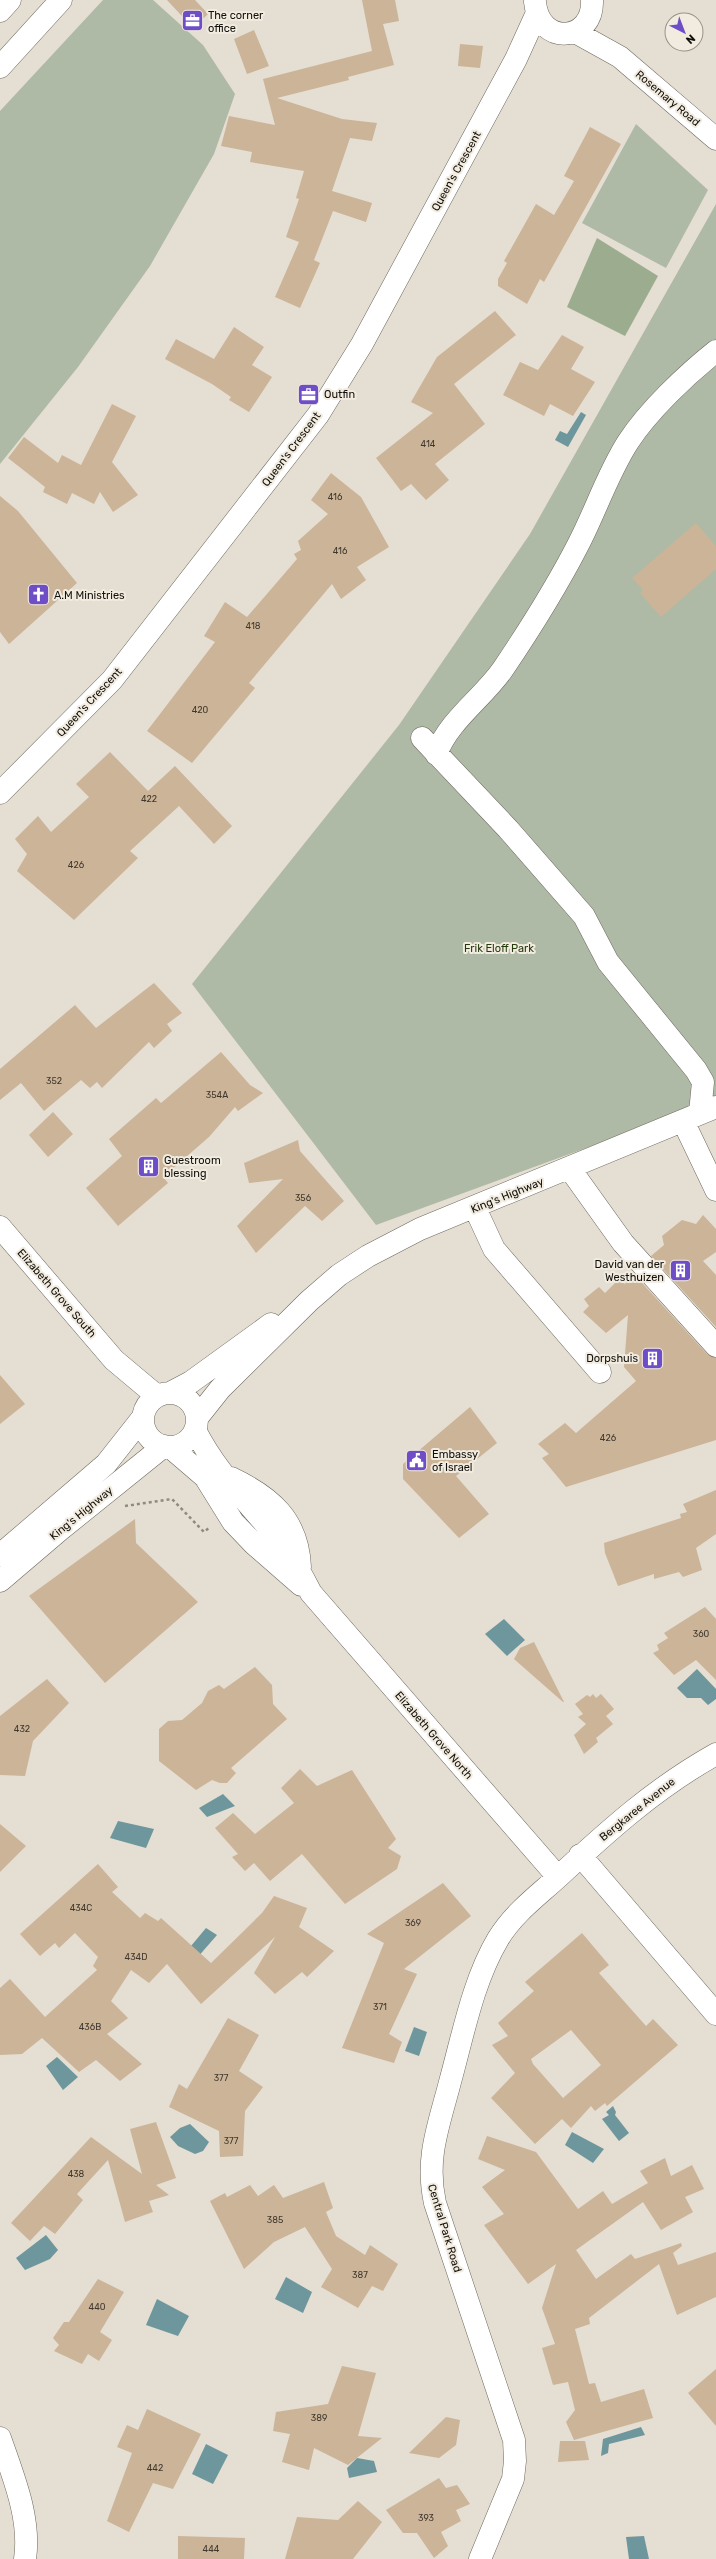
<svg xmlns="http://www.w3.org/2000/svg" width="716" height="2559" viewBox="0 0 716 2559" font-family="Rubik,sans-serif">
  <rect width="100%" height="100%" fill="#e5ded2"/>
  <path fill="#aebaa5" d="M 103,0 L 153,0 L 203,45 L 235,94 L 214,154 L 150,266 L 78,367 L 0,464 L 0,111 Z
    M 636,124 L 708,190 L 666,268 L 582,223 Z
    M 716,204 L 716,1096 L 597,1144 L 376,1225 L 192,984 L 399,725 L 530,534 Z"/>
  <path fill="#9cad8f" d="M 597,238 L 658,276 L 625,336 L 567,307 Z"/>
  <path fill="#6d979d" d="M 581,412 L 586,415 L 568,447 L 555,440 L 560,431 L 567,434 Z
    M 504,1619 L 525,1640 L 507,1656 L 485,1634 Z
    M 697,1669 L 716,1689 L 716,1699 L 708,1705 L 701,1698 L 687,1698 L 677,1688 Z
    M 223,1794 L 235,1806 L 207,1817 L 199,1808 Z
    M 118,1821 L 154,1829 L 146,1848 L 110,1838 Z
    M 206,1928 L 217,1935 L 190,1966 L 181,1958 Z
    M 414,2027 L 427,2032 L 419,2056 L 405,2051 Z
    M 57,2057 L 78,2077 L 63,2090 L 46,2066 Z
    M 613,2106 L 616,2112 L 615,2115 L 629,2133 L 619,2141 L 602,2119 L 609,2115 L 606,2112 Z
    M 190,2124 L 209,2142 L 203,2151 L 195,2154 L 178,2146 L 170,2137 L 180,2128 Z
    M 572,2132 L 604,2149 L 593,2163 L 565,2145 Z
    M 46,2235 L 58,2250 L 50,2259 L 25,2270 L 16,2258 Z
    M 286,2277 L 312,2292 L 303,2313 L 275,2299 Z
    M 157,2299 L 189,2316 L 178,2336 L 146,2325 Z
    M 641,2427 L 645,2435 L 609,2444 L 608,2453 L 601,2456 L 603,2439 Z
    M 206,2444 L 228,2455 L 213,2484 L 192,2474 Z
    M 357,2458 L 374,2461 L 377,2472 L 349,2478 L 347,2468 Z
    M 644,2536 L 649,2559 L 629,2559 L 626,2537 Z"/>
  <path fill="#cbb498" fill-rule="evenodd" d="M 167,0 L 195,0 L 208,14 L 193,28 Z
    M 362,0 L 395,0 L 399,21 L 383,24 L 394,65 L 348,77 L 349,80 L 277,98 L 342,119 L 377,123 L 372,141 L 350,138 L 332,191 L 372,203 L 366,222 L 333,211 L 314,260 L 320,263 L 300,308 L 275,297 L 299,242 L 286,237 L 299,199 L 296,198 L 304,171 L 250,162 L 252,152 L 221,146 L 229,116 L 275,125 L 263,79 L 372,51 Z
    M 254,30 L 269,66 L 247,74 L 234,39 Z
    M 460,44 L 483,46 L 480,68 L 458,66 Z
    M 590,127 L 621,144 L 544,282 L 540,279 L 527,304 L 498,286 L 498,279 L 507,263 L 504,261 L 536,204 L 554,215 L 574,181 L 564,176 Z
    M 495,311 L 516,335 L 454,384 L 485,424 L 435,464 L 449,480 L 426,500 L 411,484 L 401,491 L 376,458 L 433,413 L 411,402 L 437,357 Z
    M 234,327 L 264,347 L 252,365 L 272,377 L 249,412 L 229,400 L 231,397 L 212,384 L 165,359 L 176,339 L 214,359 Z
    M 562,335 L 584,347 L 571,369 L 595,382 L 573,416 L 550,404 L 544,416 L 503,395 L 520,362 L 538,370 Z
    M 112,404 L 136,416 L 112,462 L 138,495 L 113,512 L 100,492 L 94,504 L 72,493 L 67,504 L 43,492 L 45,487 L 8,458 L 24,437 L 58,463 L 62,455 L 81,465 Z
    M 331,473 L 361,497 L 389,547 L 357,567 L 366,580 L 341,599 L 332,584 L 249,683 L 255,688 L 192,763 L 147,731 L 215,642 L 204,636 L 225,602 L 247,617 L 297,559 L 294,554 L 301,550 L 298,541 L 328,514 L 311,500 Z
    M 0,496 L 18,511 L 77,583 L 9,644 L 0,632 Z
    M 696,523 L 716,546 L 716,569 L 661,617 L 640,593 L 643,590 L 632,578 Z
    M 110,752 L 148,791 L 175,766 L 232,826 L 214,844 L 179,806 L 130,851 L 138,858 L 74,920 L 17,871 L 27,854 L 15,839 L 38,816 L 51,832 L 89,797 L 76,784 Z
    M 154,983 L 182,1013 L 167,1024 L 172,1031 L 154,1048 L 149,1042 L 102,1088 L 97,1082 L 90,1088 L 81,1080 L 44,1111 L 21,1083 L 0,1100 L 0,1069 L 75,1005 L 96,1028 Z
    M 221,1052 L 250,1085 L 263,1093 L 238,1111 L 235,1107 L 209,1137 L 163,1177 L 168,1183 L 118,1226 L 86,1188 L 122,1156 L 109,1139 L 156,1098 L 161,1103 Z
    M 53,1112 L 73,1134 L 48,1157 L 29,1135 Z
    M 298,1140 L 300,1151 L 344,1201 L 322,1221 L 305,1206 L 256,1253 L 237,1226 L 283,1179 L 249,1183 L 244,1163 Z
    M 703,1215 L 716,1229 L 716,1252 L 703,1261 L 716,1275 L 716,1327 L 651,1256 L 664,1245 L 662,1236 L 682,1220 L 696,1224 Z
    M 633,1273 L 707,1354 L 716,1358 L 716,1440 L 566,1487 L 542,1458 L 549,1454 L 538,1444 L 565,1423 L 576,1433 L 636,1381 L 624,1367 L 628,1315 L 606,1333 L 583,1312 L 589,1306 L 584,1299 L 599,1287 L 605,1293 L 618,1280 L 625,1284 Z
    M 0,1375 L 25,1404 L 0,1424 Z
    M 470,1407 L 497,1443 L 456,1476 L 489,1514 L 459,1538 L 403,1479 L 403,1464 Z
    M 716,1490 L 716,1534 L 696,1548 L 702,1570 L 683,1577 L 679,1572 L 654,1579 L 654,1574 L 618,1586 L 605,1553 L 604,1543 L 681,1518 L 680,1514 L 687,1512 L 683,1504 Z
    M 135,1519 L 136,1543 L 198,1602 L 105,1683 L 29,1596 Z
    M 705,1607 L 716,1619 L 716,1680 L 696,1660 L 674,1675 L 653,1653 L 659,1650 L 657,1645 L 668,1638 L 664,1633 Z
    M 534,1642 L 564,1702 L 563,1702 L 514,1659 L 520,1648 Z
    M 255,1667 L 272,1685 L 273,1704 L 287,1719 L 231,1768 L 236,1773 L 227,1783 L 220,1783 L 212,1780 L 196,1790 L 159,1761 L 159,1729 L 168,1721 L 182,1720 L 202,1703 L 208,1691 L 219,1685 L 224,1689 Z
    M 47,1679 L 69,1703 L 33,1741 L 25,1776 L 0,1775 L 0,1716 Z
    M 593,1694 L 596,1698 L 601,1694 L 614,1709 L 606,1716 L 613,1724 L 596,1738 L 598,1742 L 584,1754 L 574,1735 L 586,1724 L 578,1717 L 583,1714 L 575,1704 L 587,1695 L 590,1697 Z
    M 300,1769 L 317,1786 L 352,1770 L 396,1839 L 388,1848 L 401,1856 L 397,1869 L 345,1904 L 302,1854 L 270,1881 L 254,1863 L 245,1871 L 232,1857 L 238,1854 L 215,1828 L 233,1813 L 255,1834 L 294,1803 L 281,1788 Z
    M 0,1824 L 26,1846 L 0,1872 Z
    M 98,1864 L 118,1887 L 112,1892 L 140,1918 L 145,1913 L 158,1921 L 161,1918 L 211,1963 L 262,1913 L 274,1896 L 307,1908 L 299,1927 L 334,1951 L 307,1977 L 302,1972 L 275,1994 L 254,1973 L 275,1937 L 201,2004 L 167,1964 L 149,1983 L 131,1970 L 111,2001 L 128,2018 L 107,2034 L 142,2064 L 120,2081 L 96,2060 L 79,2072 L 42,2038 L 22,2054 L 0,2055 L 0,1988 L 10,1979 L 45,2017 L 97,1970 L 93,1966 L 98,1957 L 75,1933 L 59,1948 L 55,1943 L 40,1956 L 20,1934 Z
    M 443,1883 L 471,1916 L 404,1969 L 417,1974 L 389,2034 L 402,2042 L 394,2063 L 342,2048 L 384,1943 L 367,1934 Z
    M 582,1933 L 609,1965 L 599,1973 L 646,2026 L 653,2019 L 678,2045 L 607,2106 L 605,2103 L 595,2111 L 591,2106 L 571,2128 L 562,2119 L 535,2144 L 491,2098 L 515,2073 L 492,2045 L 508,2036 L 498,2023 L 534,1991 L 525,1982 ZM 571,2030 L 601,2065 L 563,2098 L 533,2064 L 531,2059 Z
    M 228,2018 L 259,2035 L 239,2071 L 263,2087 L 245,2111 L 243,2156 L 220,2157 L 219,2131 L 169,2107 L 179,2084 L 187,2089 Z
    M 156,2122 L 176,2178 L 156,2185 L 169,2195 L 149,2201 L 153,2212 L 125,2222 L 108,2160 L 77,2194 L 83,2200 L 55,2234 L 44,2226 L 30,2241 L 11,2223 L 91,2137 L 142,2174 L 130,2129 Z
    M 487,2136 L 536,2152 L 578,2209 L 603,2191 L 612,2204 L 648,2183 L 640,2171 L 665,2158 L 671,2176 L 692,2165 L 704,2189 L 685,2197 L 693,2212 L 661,2230 L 643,2202 L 576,2250 L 596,2279 L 631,2254 L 635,2259 L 681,2243 L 682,2246 L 673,2253 L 678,2265 L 716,2252 L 716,2297 L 677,2315 L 659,2264 L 589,2318 L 590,2324 L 575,2329 L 589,2384 L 595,2383 L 601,2402 L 644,2389 L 653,2418 L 574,2440 L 566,2422 L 575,2410 L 568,2382 L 553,2385 L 542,2348 L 555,2344 L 542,2308 L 556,2264 L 528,2284 L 484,2225 L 504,2214 L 482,2187 L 505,2170 L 478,2159 Z
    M 324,2182 L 333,2208 L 326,2212 L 336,2236 L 365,2255 L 370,2245 L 398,2264 L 383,2291 L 372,2286 L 358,2308 L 321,2287 L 332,2269 L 305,2227 L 274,2242 L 244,2269 L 210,2201 L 225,2193 L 227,2197 L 250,2185 L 258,2196 L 274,2185 L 283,2198 Z
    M 98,2279 L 124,2292 L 100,2332 L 112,2340 L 99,2361 L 88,2354 L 82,2364 L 54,2351 L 59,2345 L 53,2338 L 64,2322 L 69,2322 Z
    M 342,2366 L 376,2373 L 358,2436 L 382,2438 L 348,2465 L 314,2448 L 309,2470 L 282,2462 L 290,2434 L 273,2431 L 276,2412 L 328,2404 Z
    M 716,2369 L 716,2426 L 688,2393 Z
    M 147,2409 L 201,2434 L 173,2489 L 153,2483 L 129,2532 L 107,2521 L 132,2453 L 117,2447 L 127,2425 L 138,2430 Z
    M 446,2417 L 460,2420 L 456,2445 L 439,2458 L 409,2453 Z
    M 560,2441 L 585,2441 L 589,2460 L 558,2462 Z
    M 439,2478 L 446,2488 L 457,2485 L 470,2504 L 456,2510 L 461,2521 L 441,2532 L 448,2546 L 434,2558 L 417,2533 L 403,2533 L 386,2510 Z
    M 358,2501 L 382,2522 L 353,2559 L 285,2559 L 297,2517 L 338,2520 Z
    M 178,2536 L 245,2538 L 244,2559 L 178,2559 Z"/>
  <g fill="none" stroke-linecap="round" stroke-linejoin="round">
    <defs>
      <path id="minor" d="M 535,2 C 539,47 594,42 592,0
        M 575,32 L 620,57 L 716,139
        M 422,738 L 508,829 L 584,916 L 608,962 L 696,1070 L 703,1082 L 700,1113
        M 436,754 C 450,719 482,699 503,669 C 530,629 557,586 579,543 C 596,510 608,473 628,442 C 648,411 687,374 716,351
        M 0,793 L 112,680 L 318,415 L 362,344 L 516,59 L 536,15
        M 683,1121 L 716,1190
        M 570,1169 L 623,1243 L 716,1346
        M 475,1208 L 494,1249 L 600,1372
        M 0,1227 L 114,1360 L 157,1396
        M 172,1392 L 191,1382 L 271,1324
        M143 1420a27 27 0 1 1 54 0a27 27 0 1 1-54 0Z
        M 197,1418 L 220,1389 L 309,1301 L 339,1275 L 368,1256 L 420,1229 L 716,1107
        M 195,1430 C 219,1477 250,1503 281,1543 C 293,1559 302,1575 311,1593 L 558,1877
        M 170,1447 L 205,1477 L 233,1522 L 254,1544 L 301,1585
        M 231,1478 C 271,1497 298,1520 300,1567
        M 0,1555 L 106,1464 L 143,1417
        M 0,1581 L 61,1529 L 164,1446
        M 580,1855 L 716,2014
        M 0,2438 C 13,2476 31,2518 25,2559
        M 480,2559 L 513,2479 L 515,2461 L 514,2440 L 435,2203 C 425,2158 439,2125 450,2082 C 463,2035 473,1981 498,1939 C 513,1914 536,1897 557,1878 C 608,1831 655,1788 716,1754"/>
      <path id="major" d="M 0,11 L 10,0
        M 0,67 L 61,0"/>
    </defs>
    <use href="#minor" stroke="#6e685e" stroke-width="23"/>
    <use href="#major" stroke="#6e685e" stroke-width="23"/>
    <path stroke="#8f8a81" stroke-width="2.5" stroke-dasharray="3 3" stroke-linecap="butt" d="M 125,1506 L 172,1499 L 204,1532 L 210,1527"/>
    <use href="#minor" stroke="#fff" stroke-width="22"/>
    <use href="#major" stroke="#fff" stroke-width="22"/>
  </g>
  <defs>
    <symbol id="office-square" viewBox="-11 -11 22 22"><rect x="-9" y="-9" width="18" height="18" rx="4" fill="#6e4dc6" stroke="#f2ebdf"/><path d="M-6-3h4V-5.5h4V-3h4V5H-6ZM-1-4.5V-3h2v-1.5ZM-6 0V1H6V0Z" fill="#fff"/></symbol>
    <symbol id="church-square" viewBox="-11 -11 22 22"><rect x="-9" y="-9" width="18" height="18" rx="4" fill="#6e4dc6" stroke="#f2ebdf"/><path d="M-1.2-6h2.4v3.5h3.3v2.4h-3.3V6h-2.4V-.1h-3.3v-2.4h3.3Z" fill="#fff"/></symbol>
    <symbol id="building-square" viewBox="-11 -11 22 22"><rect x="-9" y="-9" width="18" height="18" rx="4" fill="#6e4dc6" stroke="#f2ebdf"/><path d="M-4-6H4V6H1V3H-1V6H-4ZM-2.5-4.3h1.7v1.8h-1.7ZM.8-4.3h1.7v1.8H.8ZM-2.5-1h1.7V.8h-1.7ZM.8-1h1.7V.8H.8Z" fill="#fff"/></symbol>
    <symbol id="civic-square" viewBox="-11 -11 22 22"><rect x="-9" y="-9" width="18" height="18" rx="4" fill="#6e4dc6" stroke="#f2ebdf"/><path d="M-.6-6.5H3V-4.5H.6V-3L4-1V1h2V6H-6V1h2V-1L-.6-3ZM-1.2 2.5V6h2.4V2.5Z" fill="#fff"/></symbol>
  </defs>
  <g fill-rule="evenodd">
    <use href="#office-square" x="180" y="8" width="25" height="25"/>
    <use href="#office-square" x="296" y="382" width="25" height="25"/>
    <use href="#church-square" x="26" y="582" width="25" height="25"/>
    <use href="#building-square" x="136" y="1154" width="25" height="25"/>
    <use href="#building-square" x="668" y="1258" width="25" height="25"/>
    <use href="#building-square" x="640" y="1346" width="25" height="25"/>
    <use href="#civic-square" x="404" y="1448" width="25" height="25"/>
  </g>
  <g text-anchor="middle" stroke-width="4" stroke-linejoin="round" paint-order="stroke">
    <g font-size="9" fill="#40382e">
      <text x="428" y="447">414</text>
      <text x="335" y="500">416</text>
      <text x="340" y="554">416</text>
      <text x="253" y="629">418</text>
      <text x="200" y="713">420</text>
      <text x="149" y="802">422</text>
      <text x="76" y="868">426</text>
      <text x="54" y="1084">352</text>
      <text x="217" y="1098">354A</text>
      <text x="303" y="1201">356</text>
      <text x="608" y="1441">426</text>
      <text x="701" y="1637">360</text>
      <text x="22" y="1732">432</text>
      <text x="81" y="1911">434C</text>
      <text x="413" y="1926">369</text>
      <text x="136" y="1960">434D</text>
      <text x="380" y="2010">371</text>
      <text x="90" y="2030">436B</text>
      <text x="221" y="2081">377</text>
      <text x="231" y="2144">377</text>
      <text x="76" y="2177">438</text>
      <text x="275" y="2223">385</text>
      <text x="360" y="2278">387</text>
      <text x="97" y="2310">440</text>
      <text x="319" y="2421">389</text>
      <text x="155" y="2471">442</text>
      <text x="426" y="2521">393</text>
      <text x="211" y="2552">444</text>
    </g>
    <g font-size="11" fill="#110f0b" stroke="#f2ebdf" text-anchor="start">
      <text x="208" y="19">The corner<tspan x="208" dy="13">office</tspan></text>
      <text x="324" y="398">Outfin</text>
      <text x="54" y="599">A.M Ministries</text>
      <text x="164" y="1164">Guestroom<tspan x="164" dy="13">blessing</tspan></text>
      <text x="664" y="1268" text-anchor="end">David van der<tspan x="664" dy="13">Westhuizen</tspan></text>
      <text x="638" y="1362" text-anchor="end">Dorpshuis</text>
      <text x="432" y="1458">Embassy<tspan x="432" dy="13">of Israel</tspan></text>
    </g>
    <g font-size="11" fill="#110f0b" stroke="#f2ebdf">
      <text transform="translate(668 98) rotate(40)" y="4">Rosemary Road</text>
      <text transform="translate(456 171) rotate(-61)" y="4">Queen's Crescent</text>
      <text transform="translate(291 449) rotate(-53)" y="4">Queen's Crescent</text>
      <text transform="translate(89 702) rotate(-47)" y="4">Queen's Crescent</text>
      <text transform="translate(507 1195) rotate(-22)" y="4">King's Highway</text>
      <text transform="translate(57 1293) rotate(49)" y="4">Elizabeth Grove South</text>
      <text transform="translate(81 1513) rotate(-39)" y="4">King's Highway</text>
      <text transform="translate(434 1735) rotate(49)" y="4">Elizabeth Grove North</text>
      <text transform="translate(637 1809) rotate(-39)" y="4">Bergkaree Avenue</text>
      <text transform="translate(445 2228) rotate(73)" y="4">Central Park Road</text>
    </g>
    <g font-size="11" fill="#233a0b" stroke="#f2ebdf">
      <text x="499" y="952">Frik Eloff Park</text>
    </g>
  </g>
  <g transform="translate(684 32) rotate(138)"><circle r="19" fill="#f2ebdf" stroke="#98938a"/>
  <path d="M0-3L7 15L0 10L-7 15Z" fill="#6e4dc6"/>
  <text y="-6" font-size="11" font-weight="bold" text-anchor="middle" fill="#110f0b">N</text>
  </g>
</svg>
